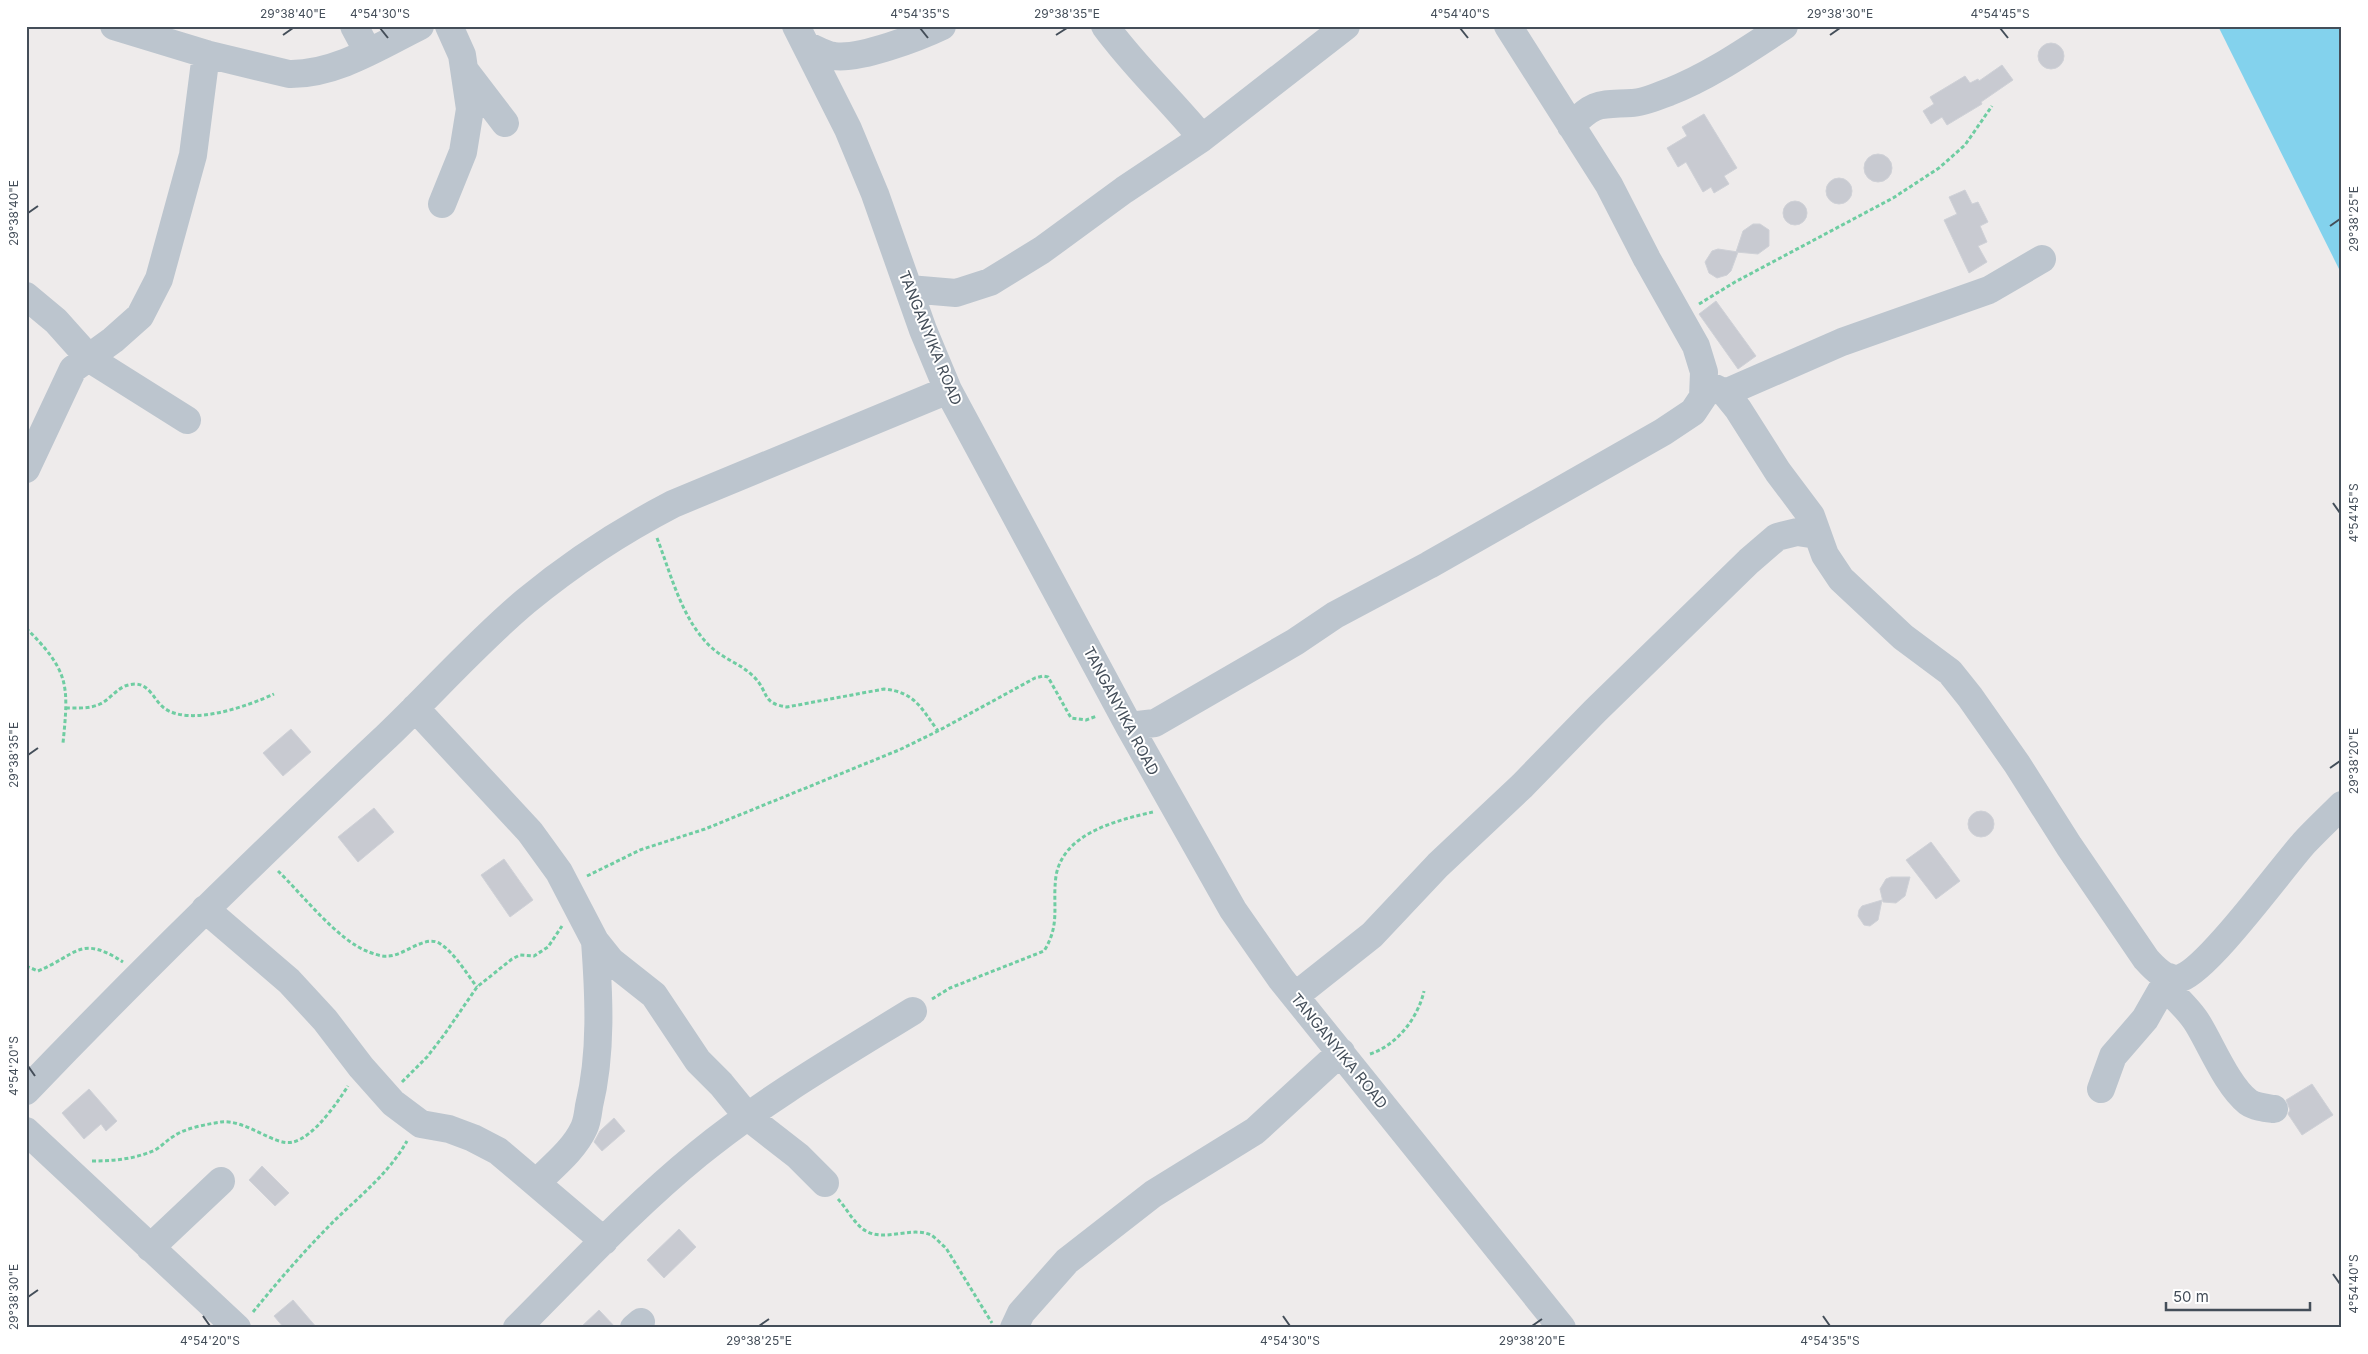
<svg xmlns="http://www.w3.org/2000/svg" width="2368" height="1354" viewBox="0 0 2368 1354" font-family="Inter,sans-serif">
  <rect width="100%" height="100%" fill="#eeebeb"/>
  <path fill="#83d2ed" d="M 2218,26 L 2342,26 L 2342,275 Z"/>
  <path fill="#c8cad1" stroke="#cfd1d7" d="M2038 56a13 13 0 1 1 26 0a13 13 0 1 1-26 0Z
    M 2002,65 L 2013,80 L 1981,102 L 1982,104 L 1947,125 L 1942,117 L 1931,124 L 1923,111 L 1934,104 L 1930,97 L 1965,76 L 1970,83 L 1978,79 L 1979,81 Z
    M 1704,114 L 1737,168 L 1724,176 L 1729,184 L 1714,193 L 1711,187 L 1703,192 L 1686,162 L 1678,167 L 1667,148 L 1687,136 L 1682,127 Z
    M1864 168a14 14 0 1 1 28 0a14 14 0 1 1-28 0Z
    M1826 191a13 13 0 1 1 26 0a13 13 0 1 1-26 0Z
    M 1965,190 L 1972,204 L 1978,202 L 1988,222 L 1980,226 L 1987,242 L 1978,246 L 1987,262 L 1969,273 L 1944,220 L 1957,214 L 1949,197 Z
    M1783 213a12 12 0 1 1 24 0a12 12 0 1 1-24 0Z
    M 1753,224 L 1760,224 L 1769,230 L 1769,246 L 1758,254 L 1736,252 L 1743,231 Z
    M 1718,249 L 1738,252 L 1731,271 L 1727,275 L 1717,278 L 1709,273 L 1705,262 L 1712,251 Z
    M 1716,301 L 1756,356 L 1738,369 L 1699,314 Z
    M 291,729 L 311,752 L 283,776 L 263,753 Z
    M 374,808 L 394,832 L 358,862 L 338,837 Z
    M1968 824a13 13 0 1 1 26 0a13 13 0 1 1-26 0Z
    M 1931,842 L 1960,881 L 1936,899 L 1906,860 Z
    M 504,859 L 533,900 L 510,917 L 481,875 Z
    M 1891,877 L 1910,877 L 1905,896 L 1896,903 L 1883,902 L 1880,889 L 1886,879 Z
    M 1882,900 L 1878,920 L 1870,926 L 1864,925 L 1858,916 L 1859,910 L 1862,906 Z
    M 2312,1084 L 2333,1115 L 2302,1135 L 2288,1114 L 2290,1110 L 2286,1100 Z
    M 89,1089 L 117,1121 L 106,1131 L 101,1124 L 84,1139 L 62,1113 Z
    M 614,1118 L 625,1131 L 602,1151 L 594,1142 L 600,1131 Z
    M 262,1166 L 289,1193 L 275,1206 L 249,1180 Z
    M 679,1229 L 696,1247 L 664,1278 L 647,1260 Z
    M 293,1300 L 317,1328 L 284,1328 L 274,1316 Z
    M 599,1310 L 616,1328 L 580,1328 Z"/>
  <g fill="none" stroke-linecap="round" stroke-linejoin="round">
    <path stroke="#6fcda2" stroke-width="3" stroke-dasharray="4 2.5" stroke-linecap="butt" d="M 1699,304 L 1735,282 L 1893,198 L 1939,168 L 1965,145 L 1992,106
      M 657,538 C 671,574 682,621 712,648 C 724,659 741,664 753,676 C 770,692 760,703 787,707 L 884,689 C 915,692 921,708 938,731
      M 26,628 C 69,671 69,684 63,743
      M 66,708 C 76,708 90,709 100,704 C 113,698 118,684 136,684 C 150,685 154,700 164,708 C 190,727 248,706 274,694
      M 278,871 C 302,894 338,941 369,952 C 374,954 383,957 388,956 C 404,956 424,935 439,943 C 454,952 466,973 477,987
      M 587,876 L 640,850 L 705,829 L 899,750 L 938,731 L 1035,678 L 1043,676 L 1048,677 L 1071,718 L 1086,720 L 1097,716
      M 26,966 L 38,971 C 77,955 80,934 123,962
      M 932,999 L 950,988 L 1044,951 C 1061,924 1052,905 1056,876 C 1063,833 1118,820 1153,812
      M 1370,1054 C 1397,1045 1418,1018 1424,991
      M 402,1082 L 427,1057 L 444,1035 L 477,987 L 512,959 L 520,955 L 534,956 L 548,947 L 562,926
      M 92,1161 C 114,1161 135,1159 155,1150 C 162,1146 167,1140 174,1136 C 185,1128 208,1124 221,1122 C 246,1119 275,1147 293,1142 C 314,1137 337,1103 348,1086
      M 838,1199 C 847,1209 855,1225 866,1231 C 885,1242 911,1226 931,1235 C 936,1238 941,1244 946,1248 L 992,1323
      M 253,1312 C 279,1280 306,1249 335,1220 C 361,1195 389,1173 407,1141"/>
    <path stroke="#bcc5ce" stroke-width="28" d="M 114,26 L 206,54 L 289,74 C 335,75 380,46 420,26
      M 354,26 L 368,52
      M 796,26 L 848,129 L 875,194 L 923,330 L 948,390 L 1129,726 L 1233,910 L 1281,979 L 1562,1328
      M 1105,26 C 1134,66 1171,100 1202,138
      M 806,45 C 814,48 825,55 834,56 C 859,60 919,37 942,26
      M 466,72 L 505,123
      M 1571,126 C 1595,101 1600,105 1632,103 C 1643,103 1658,96 1669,92 C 1710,76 1747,50 1784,26
      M 442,204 L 463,152 L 470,109 L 462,55 L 449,26
      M 909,289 L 956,293 L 990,282 L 1042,250 L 1124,190 L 1202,138 L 1346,26
      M 26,296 L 56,321 L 90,359 L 187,420
      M 1704,383 L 1725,393 L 1738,409 L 1778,472 L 1811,516 L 1825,555 L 1841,579 L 1903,637 L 1950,672 L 1970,697 L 2017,764 L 2069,846 L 2146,959 C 2154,968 2167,982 2181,978 C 2209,968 2280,870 2304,843 C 2316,830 2329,818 2342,805
      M 1725,393 L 1842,342 L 1989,290 L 2042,259
      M 26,469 L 73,369 L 113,340 L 140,316 L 159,279 L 193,155 L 206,54
      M 415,708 L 530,832 L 559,872 L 595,941 L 611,961 L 654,995 L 698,1061 L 721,1084 L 748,1117 L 798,1156 L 825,1183
      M 1129,726 L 1155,723 L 1295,642 L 1335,615 L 1429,565 L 1663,432 L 1693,412 L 1703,397 L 1704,372 L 1696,346 L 1647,259 L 1609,185 L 1508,26
      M 205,909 L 289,981 L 325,1020 L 361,1067 L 393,1103 L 421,1124 L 449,1129 L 473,1138 L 498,1151 L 604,1241
      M 2164,986 C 2176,998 2189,1009 2198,1024 C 2212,1047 2227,1085 2248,1102 C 2255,1107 2266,1108 2274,1109
      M 1295,996 L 1372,935 L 1438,865 L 1522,786 L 1595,711 L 1749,561 L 1777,537 L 1797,532 L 1817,535
      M 2101,1089 L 2113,1056 L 2145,1019 L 2169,977
      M 26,1091 C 143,969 264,851 387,736 C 434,691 477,642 526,601 C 572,563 621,531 673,504 L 948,390
      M 26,1131 L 237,1328
      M 536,1183 C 552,1167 574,1150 584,1128 C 587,1122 588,1113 589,1106 C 602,1053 599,995 595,941
      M 150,1248 L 221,1181
      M 517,1328 C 576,1269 633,1207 698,1154 C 764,1100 840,1056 913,1011
      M 634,1328 L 641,1322
      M 1014,1328 L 1021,1313 L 1067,1261 L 1153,1194 L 1255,1131 L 1341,1052"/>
  </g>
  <path fill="none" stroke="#444e59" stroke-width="2" d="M 380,28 L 388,38M 920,28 L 928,38M 1460,28 L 1468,38M 2000,28 L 2008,38M 283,35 L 293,28M 1056,35 L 1067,28M 1830,35 L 1840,28M 28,213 L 38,206M 2330,226 L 2340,219M 2333,503 L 2340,513M 28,755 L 38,748M 2330,768 L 2340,761M 28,1066 L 35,1076M 2333,1274 L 2340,1284M 28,1297 L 38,1290M 203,1316 L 210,1326M 1283,1316 L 1290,1326M 1823,1316 L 1830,1326M 759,1326 L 769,1319M 1532,1326 L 1542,1319"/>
  <g text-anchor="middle" stroke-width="4" stroke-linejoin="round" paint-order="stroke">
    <g font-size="15" fill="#444e59" stroke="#fff">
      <text transform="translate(930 338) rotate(68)" y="5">TANGANYIKA ROAD</text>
      <text transform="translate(1121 711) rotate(62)" y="5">TANGANYIKA ROAD</text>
      <text transform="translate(1339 1051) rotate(51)" y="5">TANGANYIKA ROAD</text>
    </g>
  </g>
  <rect width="2368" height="1354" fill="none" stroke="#ffffff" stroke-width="55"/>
  <path d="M2166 1302v8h144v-8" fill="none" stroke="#444e59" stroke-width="2.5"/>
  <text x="2173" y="1302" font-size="15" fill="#444e59" stroke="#ffffff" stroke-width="4" paint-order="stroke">50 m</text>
  <rect x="28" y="28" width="2312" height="1298" fill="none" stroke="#444e59" stroke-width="2"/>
  <g font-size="12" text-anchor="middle" fill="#444e59">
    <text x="293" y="18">29°38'40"E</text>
    <text x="380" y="18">4°54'30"S</text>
    <text x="920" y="18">4°54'35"S</text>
    <text x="1067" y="18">29°38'35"E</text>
    <text x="1460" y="18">4°54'40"S</text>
    <text x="1840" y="18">29°38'30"E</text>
    <text x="2000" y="18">4°54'45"S</text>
    <text transform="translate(14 213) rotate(-90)" y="4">29°38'40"E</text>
    <text transform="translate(2354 219) rotate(-90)" y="4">29°38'25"E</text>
    <text transform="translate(2354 513) rotate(-90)" y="4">4°54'45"S</text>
    <text transform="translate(14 755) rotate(-90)" y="4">29°38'35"E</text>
    <text transform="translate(2354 761) rotate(-90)" y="4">29°38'20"E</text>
    <text transform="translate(14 1066) rotate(-90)" y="4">4°54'20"S</text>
    <text transform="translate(2354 1284) rotate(-90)" y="4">4°54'40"S</text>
    <text transform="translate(14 1297) rotate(-90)" y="4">29°38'30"E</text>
    <text x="210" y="1345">4°54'20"S</text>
    <text x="759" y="1345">29°38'25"E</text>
    <text x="1290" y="1345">4°54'30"S</text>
    <text x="1532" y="1345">29°38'20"E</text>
    <text x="1830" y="1345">4°54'35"S</text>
  </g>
</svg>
